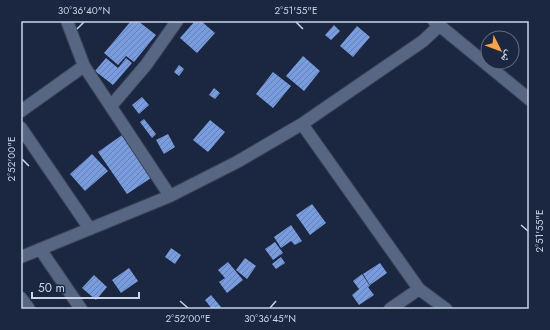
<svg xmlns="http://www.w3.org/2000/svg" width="550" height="330" viewBox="0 0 550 330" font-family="Jost,'Noto Naskh Arabic',sans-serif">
  <defs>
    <pattern id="building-hatch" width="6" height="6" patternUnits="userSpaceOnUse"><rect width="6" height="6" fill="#799cdf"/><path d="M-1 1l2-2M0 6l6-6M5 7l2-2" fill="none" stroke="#6780b0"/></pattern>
  </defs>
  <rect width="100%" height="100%" fill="#1b2740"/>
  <path fill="url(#building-hatch)" d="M 131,21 L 138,21 L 156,35 L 134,62 L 126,56 L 118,65 L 104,53 Z
    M 195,21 L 201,21 L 215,33 L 197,53 L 180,38 Z
    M 334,25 L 340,31 L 331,40 L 325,35 Z
    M 357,26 L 370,37 L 353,57 L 340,46 Z
    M 303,56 L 320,71 L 304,91 L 286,76 Z
    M 106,58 L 118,68 L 126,58 L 132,63 L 113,85 L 95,71 Z
    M 179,65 L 184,69 L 179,76 L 174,72 Z
    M 273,72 L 291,86 L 273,108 L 256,94 Z
    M 214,88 L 220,93 L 215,99 L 209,95 Z
    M 142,97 L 149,105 L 139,114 L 132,105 Z
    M 144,119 L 156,134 L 152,138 L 140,122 Z
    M 210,120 L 225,132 L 208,152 L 193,140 Z
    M 125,133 L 154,176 L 127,194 L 98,152 Z
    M 168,134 L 175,147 L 164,154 L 156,140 Z
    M 92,154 L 108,171 L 85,191 L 70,174 Z
    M 312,204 L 326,223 L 310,235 L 296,215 Z
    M 291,225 L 302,241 L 295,245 L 291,241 L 281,248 L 274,237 Z
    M 275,242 L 283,253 L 273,260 L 265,249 Z
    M 171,248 L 181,255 L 175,264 L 165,257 Z
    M 281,257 L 285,263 L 276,269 L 272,264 Z
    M 245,258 L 256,266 L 247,279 L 236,270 Z
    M 228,262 L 243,280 L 227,293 L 219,282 L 225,278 L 218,270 Z
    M 380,263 L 387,273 L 370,285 L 363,274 Z
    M 129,268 L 138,281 L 121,293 L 112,280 Z
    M 362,274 L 370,286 L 368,287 L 374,295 L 359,305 L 352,295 L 359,289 L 353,281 Z
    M 94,275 L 107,287 L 96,300 L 82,288 Z
    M 211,295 L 221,307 L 218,309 L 212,309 L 205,300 Z"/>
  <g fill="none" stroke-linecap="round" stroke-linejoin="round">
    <defs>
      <path id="minor" d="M 67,21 L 84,66 L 170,196
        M 434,21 L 529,99
        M 111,106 L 146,65 L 177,21
        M 21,111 L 84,66
        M 302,124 L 419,289 L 446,309
        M 21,128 L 90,229
        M 40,249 L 81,309
        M 21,257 L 170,196 L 237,162 L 302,124 L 423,41 L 439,26
        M 21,298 L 29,309
        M 390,309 L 419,289"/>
    </defs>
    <use href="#minor" stroke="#384256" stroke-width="14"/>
    <use href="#minor" stroke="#576682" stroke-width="12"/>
  </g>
  <path fill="none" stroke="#cad3e3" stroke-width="1.5" d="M 296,22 L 303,29M 77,29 L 84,22M 22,159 L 29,166M 521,225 L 528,231M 180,301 L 188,308M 270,308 L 276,301"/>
  <rect width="550" height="330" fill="none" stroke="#1b2740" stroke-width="44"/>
  <g transform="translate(500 50) rotate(132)"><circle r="19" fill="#1b2740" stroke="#616c81"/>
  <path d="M0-3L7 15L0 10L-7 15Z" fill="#f8a04b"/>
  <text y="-6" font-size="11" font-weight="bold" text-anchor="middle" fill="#cad3e3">ش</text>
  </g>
  <path d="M32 292v6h107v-6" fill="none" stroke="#cad3e3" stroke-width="2"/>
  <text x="38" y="292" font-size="12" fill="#cad3e3" stroke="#1b2740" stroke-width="3" paint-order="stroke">50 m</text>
  <rect x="22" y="22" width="506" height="286" fill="none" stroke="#cad3e3" stroke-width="1.5"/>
  <g font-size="10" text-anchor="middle" fill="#cad3e3">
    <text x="84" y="14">30°36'40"N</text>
    <text x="296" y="14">2°51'55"E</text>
    <text transform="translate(11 159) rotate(-90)" y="4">2°52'00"E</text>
    <text transform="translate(539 231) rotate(-90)" y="4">2°51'55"E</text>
    <text x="188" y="322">2°52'00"E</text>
    <text x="270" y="322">30°36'45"N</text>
  </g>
</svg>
